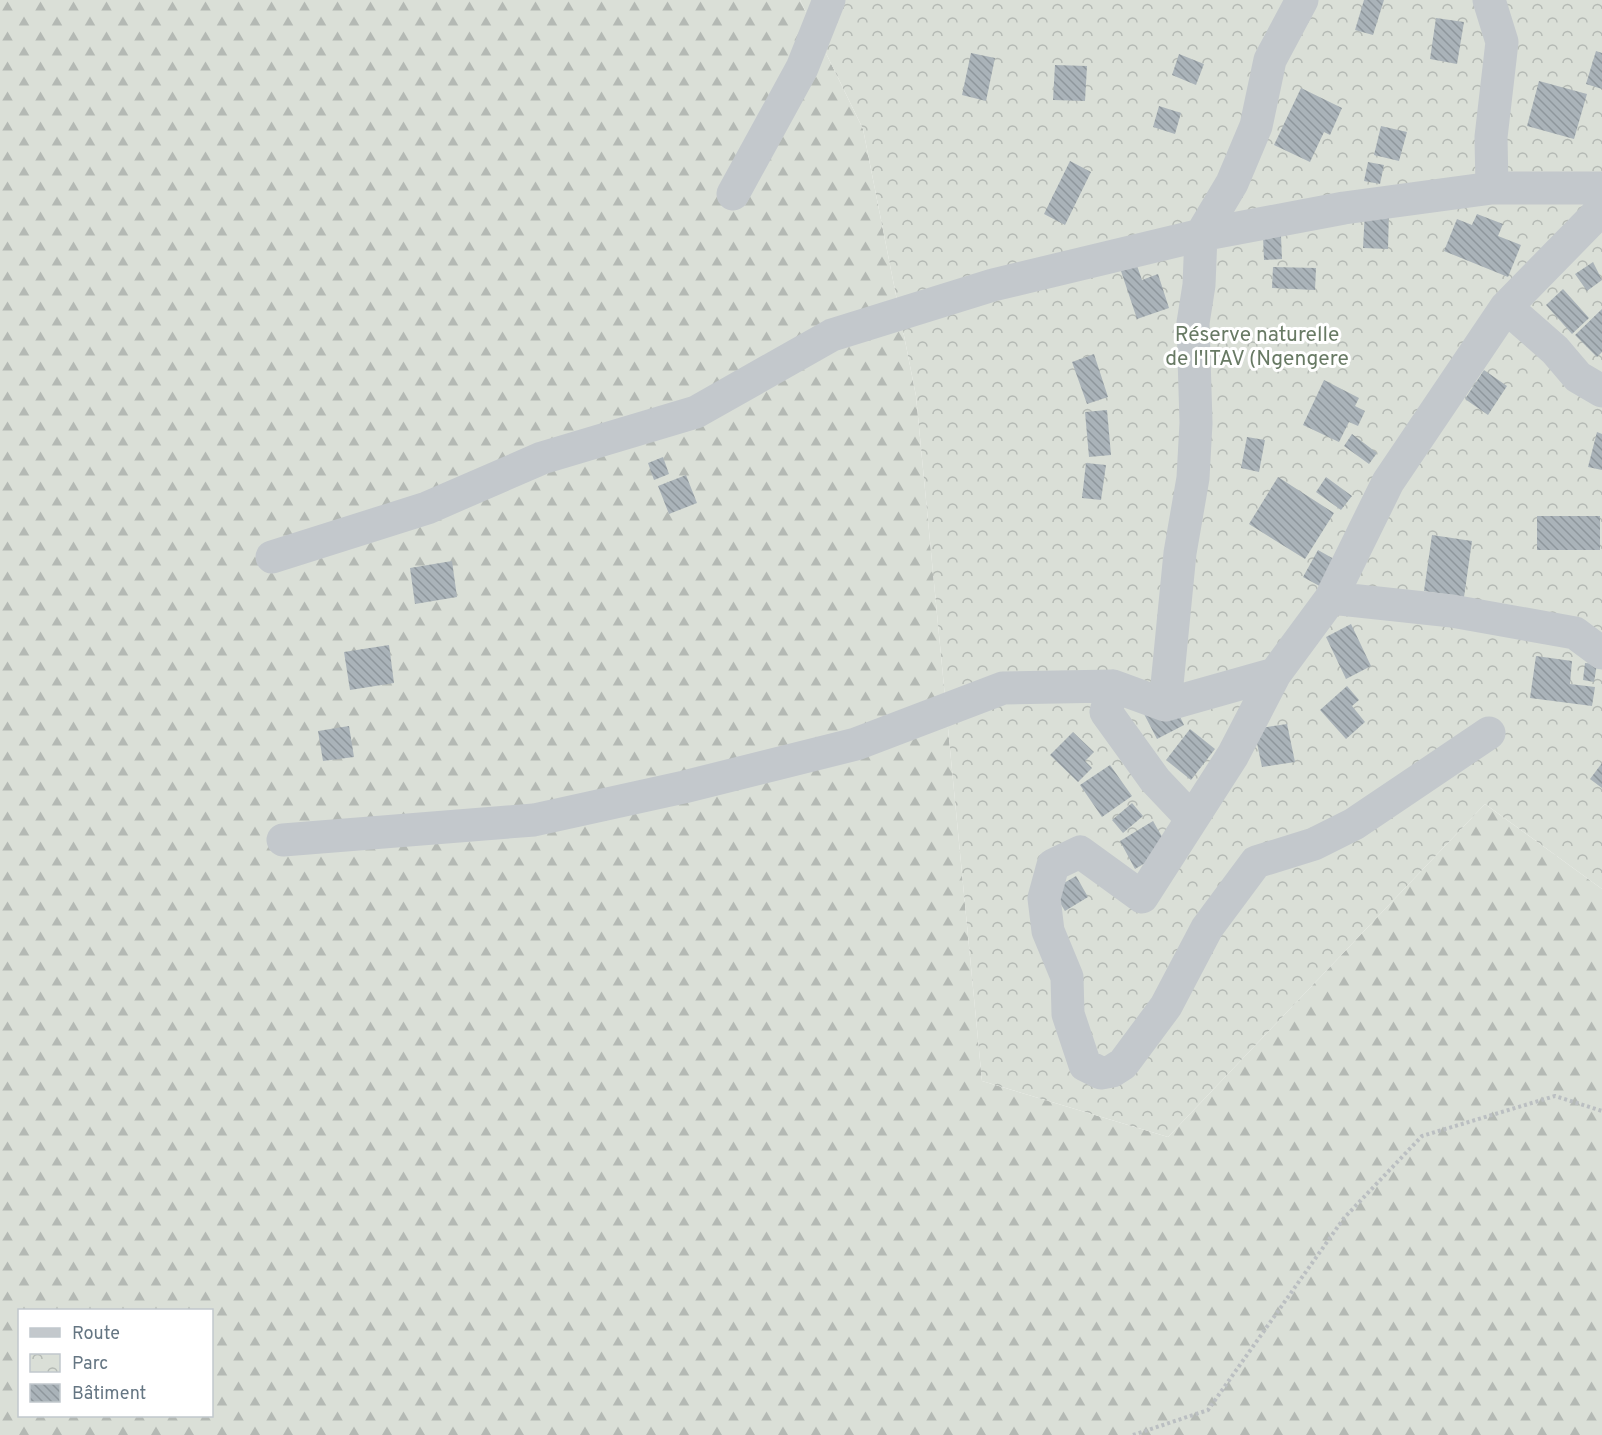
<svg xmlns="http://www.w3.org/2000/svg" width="1602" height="1435" viewBox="0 0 1602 1435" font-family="Overpass,sans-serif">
  <defs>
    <pattern id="forest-firs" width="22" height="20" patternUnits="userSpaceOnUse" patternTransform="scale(1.5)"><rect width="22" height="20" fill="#dadfd7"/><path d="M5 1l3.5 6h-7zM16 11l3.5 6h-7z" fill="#b4b9b4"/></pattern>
    <pattern id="park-crowns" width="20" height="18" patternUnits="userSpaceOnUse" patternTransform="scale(1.5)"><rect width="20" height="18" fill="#dadfd7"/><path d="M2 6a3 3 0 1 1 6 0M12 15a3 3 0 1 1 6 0" fill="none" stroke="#b4b9b4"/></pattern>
    <pattern id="building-back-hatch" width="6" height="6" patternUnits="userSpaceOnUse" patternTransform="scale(1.5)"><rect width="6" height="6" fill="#aab3b9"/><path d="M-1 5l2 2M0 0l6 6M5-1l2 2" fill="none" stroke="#8e969c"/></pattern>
  </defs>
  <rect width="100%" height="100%" fill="#fafaf8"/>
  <path fill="url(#forest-firs)" fill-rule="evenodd" d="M 0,0 L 800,0 L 863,129 L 916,396 L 982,1081 L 1168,1137 L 1485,804 L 1602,889 L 1602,1435 L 0,1435 ZM 20,1310 L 212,1310 L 212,1416 L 20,1416 Z"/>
  <path fill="url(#park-crowns)" d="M 800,0 L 1602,0 L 1602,889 L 1485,804 L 1168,1137 L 982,1081 L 916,396 L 863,129 Z"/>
  <path fill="url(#building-back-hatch)" d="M 1364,0 L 1384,0 L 1373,35 L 1355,30 Z
    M 1436,18 L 1464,22 L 1457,64 L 1430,59 Z
    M 1596,51 L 1602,53 L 1602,89 L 1586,84 Z
    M 971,53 L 995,58 L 986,101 L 962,95 Z
    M 1179,54 L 1204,64 L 1196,85 L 1172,75 Z
    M 1055,65 L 1087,66 L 1085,101 L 1053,100 Z
    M 1539,81 L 1587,94 L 1574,139 L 1527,126 Z
    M 1301,88 L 1342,108 L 1330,135 L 1324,132 L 1310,162 L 1274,145 Z
    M 1159,106 L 1181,113 L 1175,134 L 1153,127 Z
    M 1381,126 L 1407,132 L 1399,161 L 1374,155 Z
    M 1070,161 L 1091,172 L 1065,225 L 1044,214 Z
    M 1368,162 L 1384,165 L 1380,184 L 1364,181 Z
    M 1365,210 L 1389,210 L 1388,249 L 1363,248 Z
    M 1477,214 L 1503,224 L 1498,236 L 1521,245 L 1508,277 L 1444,251 L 1457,219 L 1472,225 Z
    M 1263,236 L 1281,236 L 1282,259 L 1264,260 Z
    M 1134,257 L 1142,280 L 1158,274 L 1169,308 L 1137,319 L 1118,262 Z
    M 1593,262 L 1602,280 L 1587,291 L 1575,274 Z
    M 1273,267 L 1316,268 L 1315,290 L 1272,288 Z
    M 1563,289 L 1589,318 L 1572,334 L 1546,305 Z
    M 1602,309 L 1602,352 L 1597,357 L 1575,335 Z
    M 1094,354 L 1108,397 L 1087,404 L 1072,362 Z
    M 1484,370 L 1507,386 L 1488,415 L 1465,399 Z
    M 1324,380 L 1359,398 L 1355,406 L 1365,411 L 1358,426 L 1349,422 L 1339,442 L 1303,425 Z
    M 1107,410 L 1111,455 L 1089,457 L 1085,412 Z
    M 1597,432 L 1602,434 L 1602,470 L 1588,467 Z
    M 1352,434 L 1377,453 L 1369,464 L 1344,446 Z
    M 1247,437 L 1265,440 L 1259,472 L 1241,468 Z
    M 663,457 L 669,474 L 654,480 L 648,463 Z
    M 1086,463 L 1106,465 L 1101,500 L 1082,498 Z
    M 686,475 L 697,503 L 669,514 L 658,486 Z
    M 1278,477 L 1334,513 L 1305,559 L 1249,524 Z
    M 1326,477 L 1352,496 L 1341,510 L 1316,492 Z
    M 1537,516 L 1600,516 L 1600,550 L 1537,550 Z
    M 1432,535 L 1472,541 L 1464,597 L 1424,591 Z
    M 1318,550 L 1341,563 L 1325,589 L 1303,577 Z
    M 452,561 L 457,597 L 415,604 L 410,568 Z
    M 1351,624 L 1371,666 L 1346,679 L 1326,637 Z
    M 389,645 L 394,683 L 350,690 L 344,652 Z
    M 1536,656 L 1572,661 L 1570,684 L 1595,687 L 1592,706 L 1530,698 Z
    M 1585,663 L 1597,664 L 1594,682 L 1583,680 Z
    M 1347,686 L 1359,700 L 1352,706 L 1365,722 L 1346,739 L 1320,710 Z
    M 1171,698 L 1184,725 L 1157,739 L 1143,712 Z
    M 1287,724 L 1295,762 L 1262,767 L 1254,729 Z
    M 349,726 L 354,757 L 323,761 L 318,731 Z
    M 1190,729 L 1215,749 L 1191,780 L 1166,760 Z
    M 1073,732 L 1094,752 L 1085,761 L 1092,768 L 1078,782 L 1050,755 Z
    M 1602,763 L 1602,788 L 1590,779 Z
    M 1110,765 L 1132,796 L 1102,817 L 1080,785 Z
    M 1132,803 L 1143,816 L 1123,833 L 1112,820 Z
    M 1153,821 L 1169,849 L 1135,869 L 1120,841 Z
    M 1076,876 L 1088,897 L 1065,911 L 1052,890 Z"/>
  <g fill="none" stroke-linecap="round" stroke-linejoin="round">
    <path stroke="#bbbfc2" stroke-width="4" stroke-dasharray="3 3" stroke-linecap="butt" d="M 1133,1435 L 1208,1410 L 1344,1218 L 1422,1136 L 1555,1096 L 1602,1111"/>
    <path stroke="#c3c8cc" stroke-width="33" d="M 1489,0 L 1502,42 L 1491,137 L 1492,188 L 1602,188
      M 733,194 L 802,68 L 829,0
      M 1506,307 L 1555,350 L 1578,377 L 1602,391
      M 272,557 L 427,508 L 542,458 L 696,412 L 832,335 L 993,285 L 1201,235 L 1344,208 L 1492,188
      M 1331,598 L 1452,611 L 1575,633 L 1602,653
      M 1113,686 L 1106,712 L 1155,780 L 1192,819 L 1142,897 L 1080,852 L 1053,865 L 1044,898 L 1048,931 L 1067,977 L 1068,1014 L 1085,1065 L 1101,1073 L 1112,1071 L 1123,1064 L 1166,1006 L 1207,928 L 1256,862 L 1314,844 L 1354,824 L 1489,733
      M 1165,705 L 1180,553 L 1193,478 L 1196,423 L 1193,323 L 1199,285 L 1201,235 L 1232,183 L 1256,126 L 1270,60 L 1302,0
      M 1192,819 L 1233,755 L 1275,674
      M 283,840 L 534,820 L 684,787 L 856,744 L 1003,688 L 1113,686 L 1165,705 L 1275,674 L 1331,598 L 1388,482 L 1506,307 L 1602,209"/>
  </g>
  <g text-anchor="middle" stroke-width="6" stroke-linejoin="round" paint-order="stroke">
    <g font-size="21" fill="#687a64" stroke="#fff">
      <text x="1257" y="341">Réserve naturelle<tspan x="1257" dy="24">de l'ITAV (Ngengere</tspan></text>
    </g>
  </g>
  <rect x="18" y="1309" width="195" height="108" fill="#ffffff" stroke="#c1c8cd" stroke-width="1.5"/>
  <rect x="30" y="1328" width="30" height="9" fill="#c3c8cc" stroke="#c1c8cd" stroke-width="1.5"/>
  <text x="72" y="1339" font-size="18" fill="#657683">Route</text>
  <rect x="30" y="1354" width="30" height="18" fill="url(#park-crowns)" stroke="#c1c8cd" stroke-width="1.5"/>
  <text x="72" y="1369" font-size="18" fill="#657683">Parc</text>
  <rect x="30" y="1384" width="30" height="18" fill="url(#building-back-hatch)" stroke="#c1c8cd" stroke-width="1.5"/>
  <text x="72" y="1399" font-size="18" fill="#657683">Bâtiment</text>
</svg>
